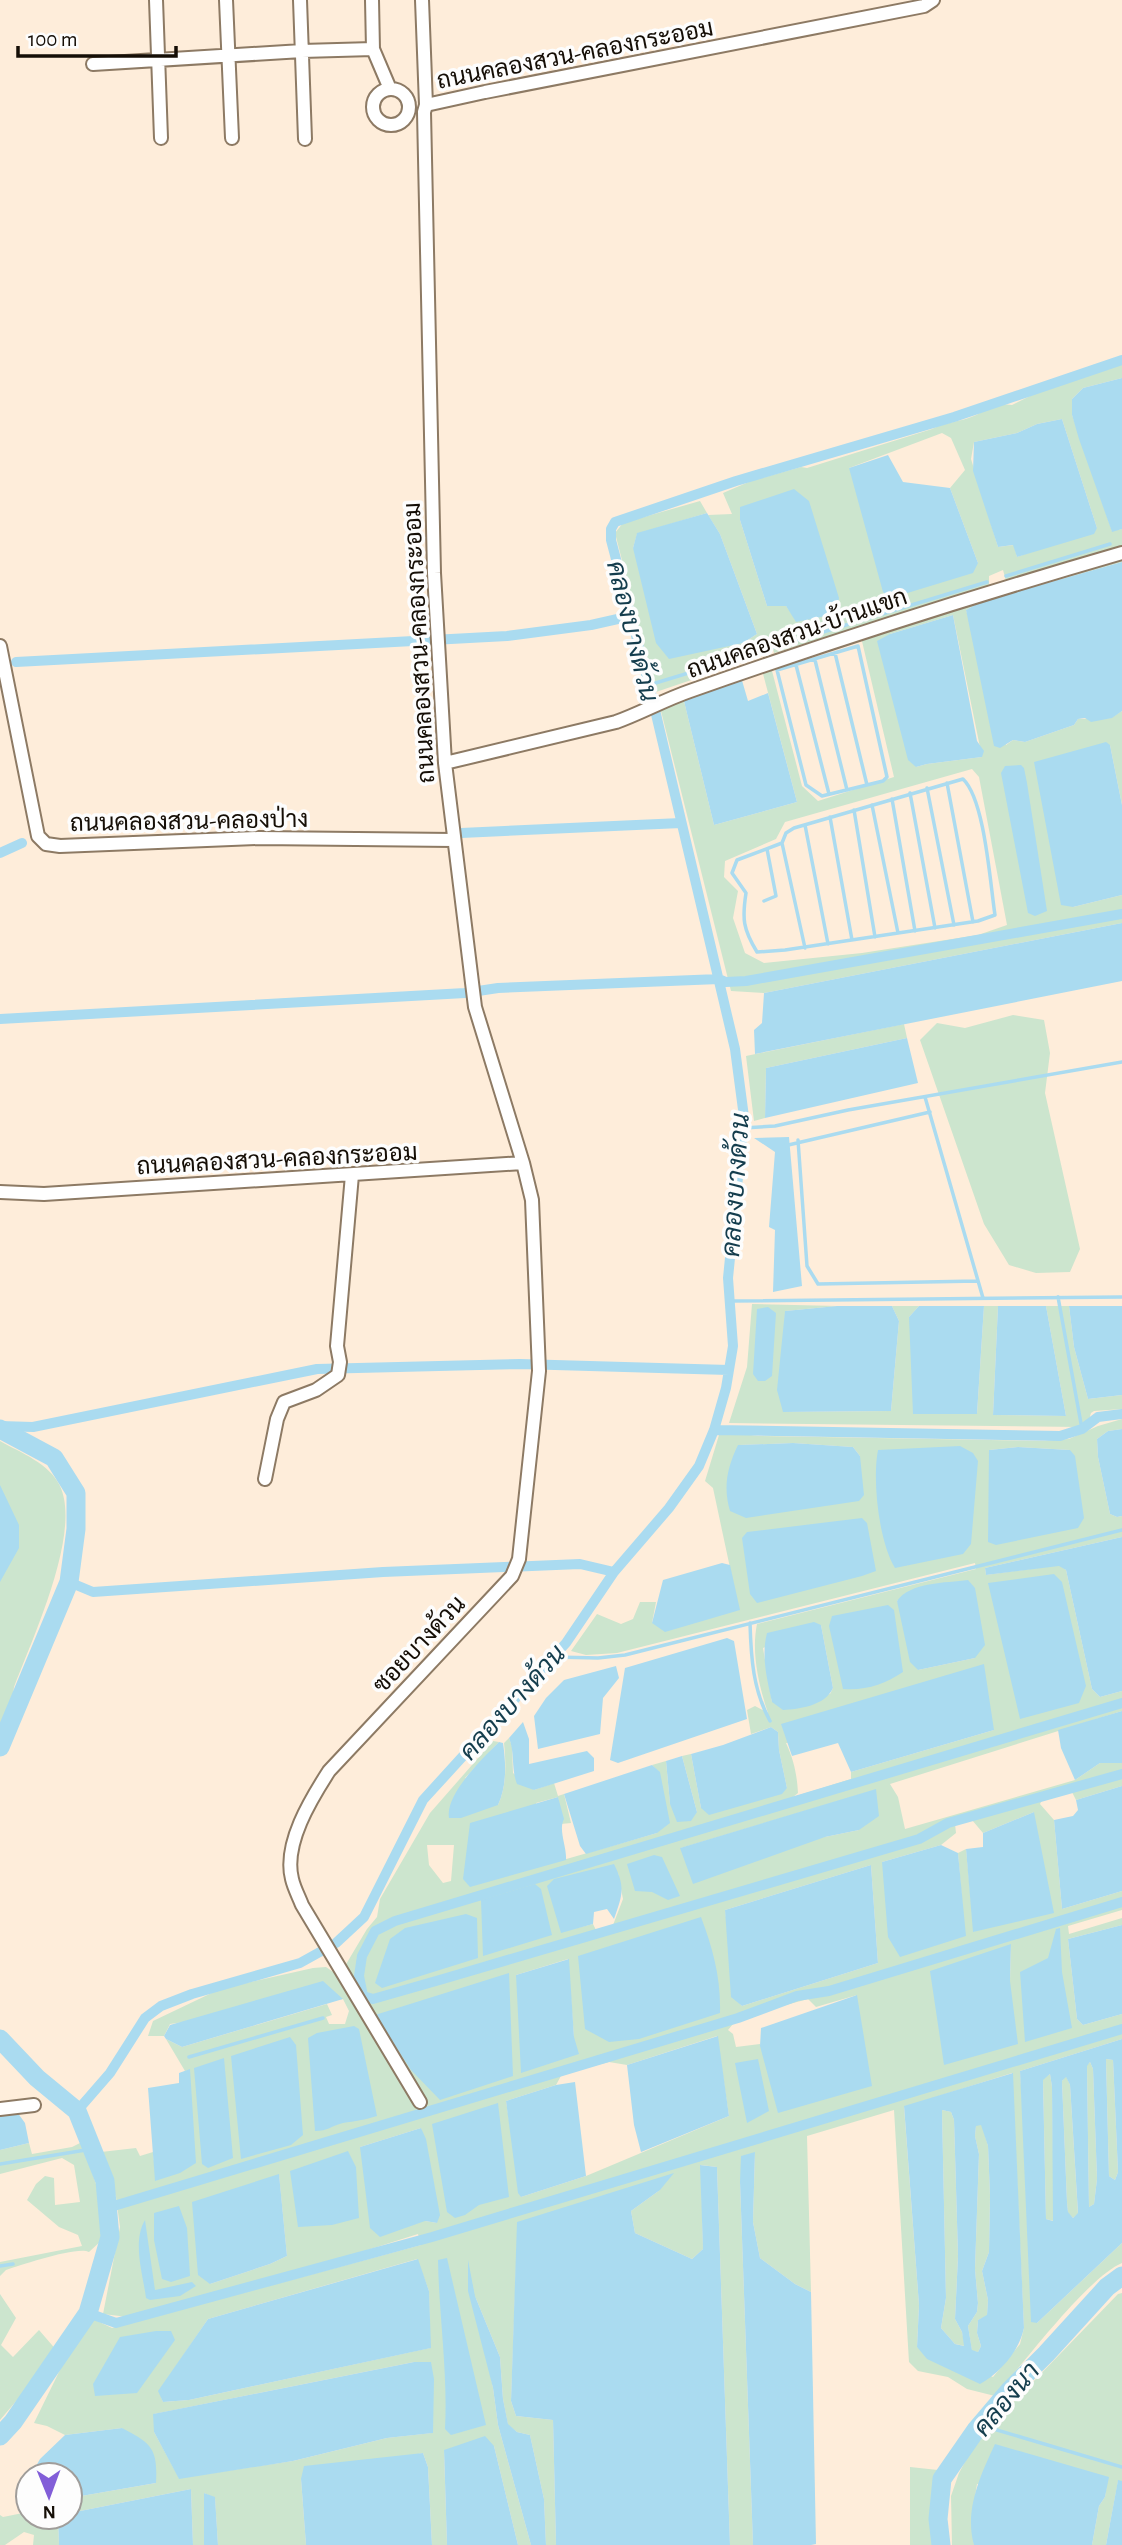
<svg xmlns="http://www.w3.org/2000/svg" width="1122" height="2545" viewBox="0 0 1122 2545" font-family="'Alegreya Sans',Sarabun,sans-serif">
  <rect width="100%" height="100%" fill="#feedda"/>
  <path fill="#cce5ce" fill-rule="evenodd" d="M 1122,364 L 1122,378 L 1083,388 L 1072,399 L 1072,415 L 1112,531 L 1122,529 L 1122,545 L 1006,581 L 1003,570 L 989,576 L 989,584 L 986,588 L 774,653 L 772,644 L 763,647 L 765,655 L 656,692 L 615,533 L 623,523 L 700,501 L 707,513 L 637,534 L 633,548 L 743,643 L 757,634 L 720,534 L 708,515 L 732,514 L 723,493 L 751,481 L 801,467 L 807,468 L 932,429 C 949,420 971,422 985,409 L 992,409 L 1001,404 L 1012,405 L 1046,388 ZM 1062,419 L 1097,528 L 1017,557 L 1014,545 L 998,547 L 971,459 L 974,442 L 1017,433 L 1037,424 ZM 942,433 L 951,438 L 965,470 L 950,488 L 978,563 L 849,468 ZM 740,507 L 836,614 L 797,621 L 786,606 L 767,606 L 740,520 Z
    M 1122,557 L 1122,562 L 980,602 L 966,610 L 1006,745 L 1013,740 L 1025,742 L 1074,725 L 1078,719 L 1111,718 L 1122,711 L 1122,805 L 1110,745 L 1073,907 L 1122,895 L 1122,923 L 764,993 L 731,991 L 661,711 L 683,697 L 714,825 L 797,802 L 762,670 L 771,667 L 802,786 L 818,801 L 894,777 L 861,637 ZM 953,615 L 982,757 L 927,764 L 916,767 L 890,634 ZM 972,769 L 979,777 L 1007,925 L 978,935 L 862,953 L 764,963 L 745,953 L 733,918 L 738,891 L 724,877 L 725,861 L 776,839 L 785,822 Z
    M 1013,1015 L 1044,1020 L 1050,1053 L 1045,1093 L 1080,1249 L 1070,1272 L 1036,1273 L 1009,1265 L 984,1224 L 920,1040 L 937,1023 L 965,1028 Z
    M 904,1024 L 907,1038 L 766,1068 L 765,1118 L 754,1121 L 746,1056 Z
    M 752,1304 L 837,1306 L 785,1311 L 783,1412 L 891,1411 L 899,1321 L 892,1306 L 919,1306 L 909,1317 L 977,1414 L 984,1306 L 998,1306 L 993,1415 L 1066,1416 L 1046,1306 L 1069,1306 L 1074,1347 L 1088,1399 L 1122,1395 L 1122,1409 L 1094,1411 L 1091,1413 L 1088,1423 L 1081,1427 L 729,1423 L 747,1367 Z
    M 1122,1419 L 1122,1429 L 1108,1431 L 1097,1439 L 1098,1457 L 1110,1514 L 1117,1517 L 1122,1516 L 1122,1537 L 985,1568 L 986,1575 L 1059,1565 L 1066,1570 L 1092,1689 L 1100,1697 L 1122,1691 L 1122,1711 L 890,1784 L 898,1797 L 905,1829 L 1075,1780 L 1100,1763 L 1122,1763 L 1122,1786 L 1076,1800 L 1072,1792 L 1042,1800 L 1040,1804 L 1054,1820 L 1062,1909 L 1122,1891 L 1122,1910 L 1068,1926 L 1069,1934 L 1122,1918 L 1122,1925 L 1068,1939 L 1077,2019 L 1083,2025 L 1122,2014 L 1122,2039 L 1020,2071 L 1037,2323 L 1122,2243 L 1122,2263 C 1088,2277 1022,2365 995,2396 L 967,2389 L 948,2377 L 918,2371 L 909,2362 L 894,2110 L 807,2136 L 811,2292 L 795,2284 L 760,2258 L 753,2222 L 755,2152 L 740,2182 L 753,2545 L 730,2545 L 717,2167 L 701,2165 L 703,2249 L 692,2259 L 635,2233 L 631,2211 L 660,2190 L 516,2267 L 511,2401 L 516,2416 L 553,2420 L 556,2545 L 546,2545 L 544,2499 L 530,2435 L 517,2432 L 508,2425 L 503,2399 L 500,2357 L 475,2296 L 469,2265 L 493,2388 L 498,2425 L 531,2545 L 518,2545 L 494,2446 L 444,2451 L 447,2545 L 432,2545 L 428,2467 L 423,2453 L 301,2479 L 306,2545 L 218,2545 L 215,2498 L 204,2493 L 204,2545 L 193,2545 L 191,2489 L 70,2513 L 70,2498 L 156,2483 L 122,2428 L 65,2435 L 47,2426 L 34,2423 L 80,2329 L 93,2319 L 112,2328 L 421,2245 L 418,2234 L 339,2259 L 128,2317 L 103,2314 L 120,2227 L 116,2197 L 101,2152 L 136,2148 L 140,2156 L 153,2152 L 156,2181 L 190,2070 L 185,2071 L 166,2039 L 182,2047 L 327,2004 L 332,2015 L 326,2017 L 329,2024 L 345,2024 L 349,2011 L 343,1999 L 170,2024 L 164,2036 L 148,2036 L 153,2021 L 220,1989 L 313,1968 L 326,1967 L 339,1976 L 367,1929 L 377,1917 L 380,1899 L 430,1813 L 493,1741 L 499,1742 L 465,1778 L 498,1805 C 507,1786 506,1763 504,1743 L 509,1738 L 512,1746 L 513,1773 L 534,1790 L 554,1783 L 558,1796 L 564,1794 L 571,1823 L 561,1824 L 558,1797 L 536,1803 L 549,1864 L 657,1833 L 660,1773 L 652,1765 L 666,1761 L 670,1804 L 697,1812 L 682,1756 L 691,1754 L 701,1808 L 787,1788 L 779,1750 L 778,1732 L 771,1727 L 751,1734 L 747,1710 L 755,1706 L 768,1713 C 759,1686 751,1653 757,1624 L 976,1569 L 975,1563 L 617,1653 L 586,1655 L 571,1651 L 597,1614 L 621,1624 L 633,1619 L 640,1602 L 656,1602 L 652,1623 L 739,1610 L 713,1488 L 705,1481 L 719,1435 L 728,1432 L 758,1436 L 1044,1441 L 1069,1439 L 1098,1426 ZM 793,1443 L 853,1447 L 860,1456 L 739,1445 ZM 1018,1447 L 1070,1450 L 1078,1528 L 1069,1528 L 989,1450 ZM 897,1600 L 975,1658 L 918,1670 ZM 821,1625 L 833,1688 L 830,1694 L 772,1702 L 763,1648 ZM 994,1730 L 851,1772 L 851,1779 L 793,1797 L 798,1793 C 797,1775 794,1760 786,1743 ZM 875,1790 L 859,1830 L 825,1837 L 681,1848 ZM 1034,1812 L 974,1932 L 966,1849 L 958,1853 L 965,1936 L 882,1862 L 941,1845 L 956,1833 L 955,1824 L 972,1820 L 983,1833 ZM 427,1845 L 454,1845 L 451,1881 L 443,1883 L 429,1865 ZM 871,1865 L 878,1963 L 742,2006 L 737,2001 L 725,1910 ZM 618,1873 L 623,1899 L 613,1925 L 596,1930 L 593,1924 L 561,1932 ZM 1011,1944 L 1010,1981 L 944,2065 ZM 568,1959 L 574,2037 L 516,1975 ZM 857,1995 L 760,2046 L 760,2044 L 736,2047 L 733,2034 L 728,2030 L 738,2018 L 808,1999 L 816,2007 ZM 717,2036 L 729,2116 L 586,2176 L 521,2197 L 506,2101 L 556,2085 L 562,2074 L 609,2062 L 627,2065 ZM 1012,2073 L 1024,2328 L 1020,2344 L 993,2377 L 917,2347 L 919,2305 L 904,2107 ZM 421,2128 L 437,2223 L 425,2221 L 360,2147 ZM 279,2175 L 287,2256 L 270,2264 L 210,2284 L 238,2188 ZM 417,2259 L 429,2291 L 430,2348 L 189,2400 L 163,2402 L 159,2391 L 208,2319 ZM 414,2362 L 432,2433 L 387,2438 L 293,2461 L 179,2478 L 154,2432 L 154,2414 Z
    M 0,1441 C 21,1453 49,1463 60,1486 C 82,1533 32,1639 14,1687 L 13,1694 L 0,1725 Z
    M 1106,2059 L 1113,2060 L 1118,2172 L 1115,2180 L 1109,2176 Z
    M 1090,2062 L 1093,2069 L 1097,2179 L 1094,2204 L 1089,2207 L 1087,2065 Z
    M 1050,2074 L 1052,2087 L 1054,2221 L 1046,2219 L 1043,2079 Z
    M 1066,2076 L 1070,2085 L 1078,2214 L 1073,2218 L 1068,2213 L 1067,2202 L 1062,2081 Z
    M 942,2110 L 951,2112 L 954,2120 L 958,2256 L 955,2319 L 962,2332 L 965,2346 L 955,2344 L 941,2328 L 946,2298 Z
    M 976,2125 L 982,2125 L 988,2146 L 990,2196 L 989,2252 L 982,2271 L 988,2300 L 987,2316 L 978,2320 L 977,2333 L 981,2346 L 978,2352 L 972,2351 L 968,2326 L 977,2312 L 978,2303 L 975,2269 L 979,2154 L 975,2136 Z
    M 82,2142 L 98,2190 L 103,2239 L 89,2252 C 77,2246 22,2265 6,2270 L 0,2276 L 0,2262 L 82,2246 L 78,2235 L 59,2227 L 27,2200 L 36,2184 L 45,2176 L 54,2178 L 55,2205 L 80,2202 L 74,2165 L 62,2158 L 0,2174 L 0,2150 L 29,2143 L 32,2154 L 72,2147 Z
    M 1122,2293 L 1122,2481 L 1118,2481 L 1106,2545 L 1092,2545 L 1099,2506 L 1105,2497 L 1108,2477 L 977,2484 L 972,2515 L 974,2545 L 952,2545 L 951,2496 L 959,2473 L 977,2440 L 1118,2294 Z
    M 0,2294 L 16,2318 L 1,2345 L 13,2357 L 39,2330 L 58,2352 L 0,2420 Z
    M 910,2467 L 938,2470 L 933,2545 L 910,2545 Z
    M 28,2512 L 28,2517 L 58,2517 L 59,2545 L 33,2545 L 34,2535 L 24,2532 L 5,2545 L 0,2545 L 0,2515 L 3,2517 Z"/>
  <path fill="#aadbf0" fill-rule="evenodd" d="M 1122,378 L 1122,529 L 1112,532 L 1079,439 L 1072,415 L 1072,399 L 1083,388 Z
    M 1062,419 L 1097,528 L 1094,534 L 1017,557 L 1013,545 L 998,547 L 973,471 L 974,442 L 1017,433 L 1037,424 Z
    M 888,455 L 903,482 L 950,488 L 978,563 L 973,573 L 891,598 L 883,592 L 849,468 Z
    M 794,489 L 809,501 L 839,598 L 836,614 L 796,622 L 786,606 L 767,606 L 740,520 L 740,507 Z
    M 707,513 L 720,534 L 757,634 L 743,643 L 669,659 L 656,643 L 633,548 L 637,533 Z
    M 1122,562 L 1122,711 L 1112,718 L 1091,722 L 1085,718 L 1078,719 L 1074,725 L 1025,742 L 1013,740 L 1000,748 L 994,746 L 966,610 L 980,602 Z
    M 953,615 L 977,741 L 984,751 L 982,757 L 927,764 L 916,767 L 908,760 L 877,641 L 890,634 Z
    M 741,677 L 748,701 L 768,693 L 797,802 L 714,825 L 683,697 Z
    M 1106,742 L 1110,745 L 1122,805 L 1122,895 L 1073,907 L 1061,905 L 1034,762 Z
    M 1021,765 L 1024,768 L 1027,783 L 1047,911 L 1035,916 L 1028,913 L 1001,773 L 1005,766 Z
    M 1122,923 L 1122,981 L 755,1054 L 754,1030 L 762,1023 L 764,993 Z
    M 907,1038 L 918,1083 L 765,1118 L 766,1068 Z
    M 789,1137 L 802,1286 L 773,1292 L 775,1230 L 769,1227 L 775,1152 L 754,1138 Z
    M 837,1306 L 892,1306 L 899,1321 L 891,1411 L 783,1412 L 777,1390 L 785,1311 Z
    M 919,1306 L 984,1306 L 977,1414 L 913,1414 L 909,1317 Z
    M 998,1306 L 1046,1306 L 1066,1416 L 993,1415 Z
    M 1069,1306 L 1122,1306 L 1122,1395 L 1088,1399 L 1074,1347 Z
    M 768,1307 L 776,1313 L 772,1376 L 765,1381 L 758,1381 L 753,1374 L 757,1309 Z
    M 1122,1429 L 1122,1516 L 1117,1517 L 1110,1514 L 1098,1457 L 1097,1439 L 1108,1431 Z
    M 793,1443 L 853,1447 L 860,1456 L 864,1495 L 859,1501 L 746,1518 L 730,1511 C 723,1487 727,1468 738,1445 Z
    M 960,1446 L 973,1453 L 978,1461 L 971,1544 L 963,1554 L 895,1568 C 879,1542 872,1481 878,1450 Z
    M 1018,1447 L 1070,1450 L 1075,1456 L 1084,1518 L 1078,1528 L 996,1545 L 988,1542 L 989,1450 Z
    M 0,1485 L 19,1525 L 19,1548 L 0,1582 Z
    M 862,1518 L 867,1523 L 876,1571 L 862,1576 L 757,1603 L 750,1594 L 742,1538 L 747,1532 Z
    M 1122,1537 L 1122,1691 L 1100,1697 L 1092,1689 L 1066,1570 L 1059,1566 L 986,1575 L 985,1568 Z
    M 722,1563 L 730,1565 L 740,1610 L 665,1632 L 652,1623 L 663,1580 Z
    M 1054,1574 L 1062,1582 L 1086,1686 L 1079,1703 L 1020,1719 L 988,1583 Z
    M 968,1580 L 975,1588 L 985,1645 L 975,1658 L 918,1670 L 910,1662 L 897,1601 C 910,1582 946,1583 968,1580 Z
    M 888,1605 L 894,1610 L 903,1672 C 885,1684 865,1691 843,1689 L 829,1626 L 832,1616 Z
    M 814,1622 L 821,1625 L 833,1688 C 825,1706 799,1709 783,1710 L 772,1702 C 767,1679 761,1656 767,1633 Z
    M 727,1638 L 734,1641 L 747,1719 L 618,1763 L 610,1760 L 625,1668 Z
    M 984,1664 L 994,1730 L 851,1772 L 838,1743 L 792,1756 L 781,1724 Z
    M 616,1666 L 619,1678 L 603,1698 L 600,1734 L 538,1749 L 534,1716 L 546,1698 L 564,1680 Z
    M 1122,1711 L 1122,1763 L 1100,1763 L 1075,1780 L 1061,1748 L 1058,1730 Z
    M 523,1722 L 529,1739 L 529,1764 L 587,1751 L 594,1758 L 594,1771 L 534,1790 L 517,1784 C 511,1769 515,1752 509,1738 Z
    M 771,1727 L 778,1732 L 779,1750 L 787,1788 L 782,1794 L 709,1815 L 701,1808 L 691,1754 L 723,1745 Z
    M 499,1742 L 503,1743 C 506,1763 507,1786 498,1805 L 461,1818 L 449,1818 C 445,1794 483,1758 499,1742 Z
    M 682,1756 L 697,1812 L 691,1821 L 677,1822 L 670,1804 L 666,1761 Z
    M 652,1765 L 660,1772 L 670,1823 L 657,1833 L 586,1854 L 580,1846 L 564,1794 Z
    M 1122,1786 L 1122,1891 L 1062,1909 L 1054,1820 L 1073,1816 L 1078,1810 L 1076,1800 Z
    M 876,1789 L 879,1816 L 859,1830 L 825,1837 L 693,1884 L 680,1848 Z
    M 558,1797 L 564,1819 C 558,1830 567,1847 566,1860 L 470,1887 L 463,1879 L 470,1823 Z
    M 1034,1812 L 1054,1913 L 973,1932 L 966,1849 L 983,1847 L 983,1833 Z
    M 941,1845 L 958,1853 L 966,1936 L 900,1957 L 888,1937 L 882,1862 Z
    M 654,1855 L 662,1857 L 680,1896 L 668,1900 L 652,1892 L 635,1891 L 627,1864 Z
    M 614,1864 C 626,1888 622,1896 614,1919 L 607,1909 L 594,1912 L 593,1924 L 561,1933 L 547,1886 L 554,1879 Z
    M 871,1865 L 878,1963 L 742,2006 L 731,1997 L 725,1910 Z
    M 535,1884 L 541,1889 L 552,1935 L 483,1956 L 481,1900 Z
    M 466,1914 L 477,1918 L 478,1958 L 382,1988 L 375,1983 L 390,1939 L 405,1928 Z
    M 701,1917 C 713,1949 721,1978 720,2013 L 639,2039 L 609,2042 L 585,2029 L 578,1956 Z
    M 1122,1925 L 1122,2014 L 1083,2025 L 1077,2019 L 1068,1939 Z
    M 1060,1928 L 1062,1972 L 1072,2028 L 1025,2042 L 1020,1972 L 1048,1958 L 1056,1929 Z
    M 1011,1944 L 1010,1981 L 1018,2044 L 944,2065 L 930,1971 Z
    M 569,1959 L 574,2037 L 579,2054 L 521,2073 L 516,1975 Z
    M 509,1973 L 513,2076 L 440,2100 L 411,2070 L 375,2015 Z
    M 323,1981 L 343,1999 L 182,2047 L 166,2039 L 164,2036 L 170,2025 Z
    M 857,1995 L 872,2086 L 778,2113 L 760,2046 L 761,2028 Z
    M 354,2026 L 359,2029 L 377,2116 C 365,2120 355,2121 343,2123 C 331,2126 328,2131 315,2131 L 308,2038 L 317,2033 Z
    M 718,2036 L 729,2116 L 641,2152 L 634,2125 L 627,2065 Z
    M 290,2037 L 296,2045 L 303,2135 L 291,2145 L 241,2159 L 231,2056 Z
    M 1122,2039 L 1122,2243 L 1037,2323 L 1031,2322 L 1020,2071 ZM 1106,2059 L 1113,2060 L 1118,2172 L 1115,2180 L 1109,2176 ZM 1090,2062 L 1093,2069 L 1097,2179 L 1094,2204 L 1089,2207 L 1087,2066 ZM 1050,2074 L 1052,2087 L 1053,2221 L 1046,2219 L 1043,2080 ZM 1066,2077 L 1070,2085 L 1078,2213 L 1073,2218 L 1068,2212 L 1067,2202 L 1062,2081 Z
    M 224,2058 L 233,2158 L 208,2168 L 202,2164 L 194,2068 Z
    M 758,2059 L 769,2111 L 747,2123 L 735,2063 Z
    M 190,2069 L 196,2163 L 180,2173 L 155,2181 L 148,2088 L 179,2083 L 179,2073 Z
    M 1013,2073 L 1024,2328 C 1019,2351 1001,2372 980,2384 L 927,2359 L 917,2347 L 919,2305 L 904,2106 ZM 942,2110 L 951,2112 L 954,2120 L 958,2256 L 955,2319 L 962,2332 L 964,2346 L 955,2344 L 941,2328 L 946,2298 ZM 981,2125 L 988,2146 L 990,2196 L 989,2252 L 982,2271 L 988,2300 L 987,2315 L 978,2320 L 977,2333 L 981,2346 L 978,2352 L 972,2350 L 968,2326 L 977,2312 L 978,2303 L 975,2269 L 979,2154 L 975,2136 L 976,2126 Z
    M 575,2082 L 586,2176 L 521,2197 L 518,2193 L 506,2101 L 556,2085 Z
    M 498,2103 L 509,2197 L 479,2205 L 465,2215 L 455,2218 L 447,2212 L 432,2124 Z
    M 17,2112 L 25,2123 L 29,2143 L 0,2150 L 0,2114 Z
    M 421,2128 L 426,2139 L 440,2215 L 437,2223 L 425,2221 L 380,2237 L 370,2228 L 360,2147 Z
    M 348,2151 L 356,2167 L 359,2218 L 332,2225 L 298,2227 L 290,2171 Z
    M 755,2152 L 753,2222 L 760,2258 L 795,2284 L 811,2292 L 816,2544 L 811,2545 L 753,2545 L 740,2182 L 741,2156 Z
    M 700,2165 L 717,2167 L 730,2545 L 556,2545 L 553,2420 L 516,2416 L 511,2401 L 517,2222 L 674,2173 L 660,2190 L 631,2211 L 635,2233 L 692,2259 L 703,2249 Z
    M 279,2174 L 287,2256 L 270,2264 L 210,2284 L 198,2275 L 192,2202 Z
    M 179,2206 L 187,2228 L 190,2276 L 171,2282 L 162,2279 L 154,2240 L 154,2213 Z
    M 145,2220 L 155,2290 L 192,2282 L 196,2286 L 180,2296 L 150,2300 L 146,2298 C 143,2274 132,2242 145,2220 Z
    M 447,2258 L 486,2425 L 451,2435 L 445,2429 C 448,2372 439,2317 438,2260 Z
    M 418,2259 L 429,2291 L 431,2348 L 189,2400 L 163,2402 L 158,2391 L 208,2319 Z
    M 468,2260 L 475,2296 L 500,2357 L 503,2399 L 508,2424 L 517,2432 L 530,2435 L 544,2499 L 546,2545 L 531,2545 L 498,2425 L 493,2388 L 468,2291 Z
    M 156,2331 L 171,2331 L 175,2340 L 137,2393 L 95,2396 L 93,2384 L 120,2337 Z
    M 414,2362 L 431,2362 L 434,2379 L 433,2433 L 387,2438 L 293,2461 L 179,2479 L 154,2432 L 153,2414 Z
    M 122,2428 C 151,2443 158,2448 156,2483 L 70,2498 L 70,2475 L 31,2475 L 40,2459 L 65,2435 Z
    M 485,2436 L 494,2446 L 518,2545 L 447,2545 L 444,2450 Z
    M 995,2444 L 1109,2477 L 1105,2497 L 1099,2506 L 1092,2545 L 974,2545 C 964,2510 981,2474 995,2444 Z
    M 423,2453 L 428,2467 L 432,2545 L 306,2545 L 301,2479 L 304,2466 Z
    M 1118,2480 L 1122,2481 L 1122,2545 L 1106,2545 Z
    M 191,2489 L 193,2545 L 59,2545 L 58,2517 L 70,2517 L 70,2513 Z
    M 204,2493 L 215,2497 L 218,2545 L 204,2545 Z"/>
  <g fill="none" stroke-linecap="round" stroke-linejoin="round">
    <path stroke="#aadbf0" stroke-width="3.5" d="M 1006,576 L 1110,544
      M 858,646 L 887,777 L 883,781 L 822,796 L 806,785 L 777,670 Z
      M 835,653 L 867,785
      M 815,660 L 847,790
      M 796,665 L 829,794
      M 649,685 L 987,582
      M 963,779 C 985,800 990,883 995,915 L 978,921 L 785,950 L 757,952 C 743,929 742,919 746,893 L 732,873 L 737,860 L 782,843 L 786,833 L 794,828 Z
      M 947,783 L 973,922
      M 927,788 L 954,925
      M 910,793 L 935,928
      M 892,799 L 915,931
      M 872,805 L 898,933
      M 854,810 L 875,937
      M 830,817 L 852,940
      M 805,825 L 828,944
      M 782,843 L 805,948
      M 764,901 L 776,896 L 767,849
      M 925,1097 L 983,1298
      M 743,1128 L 775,1126 L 848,1110 L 1122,1062
      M 798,1140 L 807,1266 L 818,1284 L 978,1281
      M 784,1146 L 930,1112
      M 1058,1297 L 1082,1429
      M 730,1301 L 1122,1297
      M 750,1623 C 751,1658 753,1690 770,1721
      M 554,1657 L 598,1658 L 625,1655 L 1122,1530
      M 189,2057 L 323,2018
      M 0,2164 L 92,2149
      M 0,2266 L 13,2264
      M 980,2425 L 1122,2467"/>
    <path stroke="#aadbf0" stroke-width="10" d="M 16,662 L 507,636 L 591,625 L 631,616
      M 461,833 L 681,823
      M 0,853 L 22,843
      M 0,1019 L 465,993 L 498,988 L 719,979 L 726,982 L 746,981 L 1122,914
      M 0,1426 L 33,1427 L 317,1369 L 520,1364 L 729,1370
      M 714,1430 L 1060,1436 L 1082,1429 L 1098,1417 L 1122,1414
      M 69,1582 L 93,1592 L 383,1572 L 580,1564 L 614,1572
      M 1122,1703 L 395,1921 L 375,1931 L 362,1956 L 359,1976 L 363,1996 L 373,1999 L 443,1979 L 919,1839 L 948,1823 L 1122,1774
      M 77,2111 L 110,2073 L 145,2018 L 161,2006 L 192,1994 L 300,1963 L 336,1943 L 364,1917 L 423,1800 L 566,1643 L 614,1572 L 669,1508 L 699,1466 L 714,1430 L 726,1388 L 733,1346 L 728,1278 L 744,1117 L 735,1049 L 651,693 L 611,540 L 611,529 L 615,522 L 736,481 L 954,417 L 1122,360
      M 107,2208 L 738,2018 L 797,1996 L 829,1991 L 1122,1902
      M 88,2313 L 116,2323 L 432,2237 L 1122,2029"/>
    <path stroke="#aadbf0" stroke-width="19" d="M 0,1429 L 54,1458 L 76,1493 L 76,1529 L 69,1582 L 0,1747
      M 0,2039 L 37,2078 L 77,2111 L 105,2181 L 110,2237 L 88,2313 L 13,2422 L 0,2436
      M 941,2545 L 938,2519 L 942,2479 L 976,2430 L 1010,2390 L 1046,2354 L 1107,2287 L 1122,2276"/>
    <defs>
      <path id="street" d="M 156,0 L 161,138
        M 226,0 L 232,138
        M 300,0 L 305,139
        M 372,0 L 373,49 L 390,89
        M 422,0 L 426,105
        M 93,64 L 302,51 L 373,49
        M373 107a18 18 0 1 1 36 0a18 18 0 1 1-36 0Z
        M 0,646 L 38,836 L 46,844 L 60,846 L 258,838 L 454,840
        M 445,763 L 616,722 C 641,713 664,700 690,691 C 832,641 977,595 1122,553
        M 0,1192 L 44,1194 L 523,1163 L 475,1007 L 445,763 L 434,573 L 424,112 L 426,105 L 485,92 L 924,6 L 933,0
        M 265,1479 L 277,1419 L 284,1402 L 316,1390 L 338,1375 L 340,1362 L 337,1346 L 352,1175
        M 420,2102 L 302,1905 C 299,1897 294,1888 292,1879 C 283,1844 311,1799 329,1771 L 512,1576 L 519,1559 L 539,1371 L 532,1200 L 523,1163
        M 0,2109 L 34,2105"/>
    </defs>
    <use href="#street" stroke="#8d7a64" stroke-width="16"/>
    <use href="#street" stroke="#fff" stroke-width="12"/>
  </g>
  <g text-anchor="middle" stroke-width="7" stroke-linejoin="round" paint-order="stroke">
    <g font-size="24" fill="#150e06" stroke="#fdfdfd">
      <text transform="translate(575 54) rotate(-11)" y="8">ถนนคลองสวน-คลองกระออม</text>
      <text transform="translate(797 633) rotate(-19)" y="8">ถนนคลองสวน-บ้านแขก</text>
      <text transform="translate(419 643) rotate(-93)" y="8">ถนนคลองสวน-คลองกระออม</text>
      <text transform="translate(189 821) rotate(-1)" y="8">ถนนคลองสวน-คลองป่าง</text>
      <text transform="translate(277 1159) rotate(-3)" y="8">ถนนคลองสวน-คลองกระออม</text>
      <text transform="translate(419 1644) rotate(-47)" y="8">ซอยบางด้วน</text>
    </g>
    <g font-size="26" font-style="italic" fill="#143d4d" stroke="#fdfdfd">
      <text transform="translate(633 631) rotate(76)" y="9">คลองบางด้วน</text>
      <text transform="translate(735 1185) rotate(-86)" y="9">คลองบางด้วน</text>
      <text transform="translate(512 1702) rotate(-48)" y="9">คลองบางด้วน</text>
      <text transform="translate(1006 2399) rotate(-50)" y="9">คลองนา</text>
    </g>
  </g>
  <g transform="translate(49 2496) rotate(179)"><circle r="33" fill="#fdfdfd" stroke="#a09d9a" stroke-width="2"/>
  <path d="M0-5L12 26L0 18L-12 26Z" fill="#825ed8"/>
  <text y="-10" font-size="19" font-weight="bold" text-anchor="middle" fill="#150e06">N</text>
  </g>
  <path d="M18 46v10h158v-10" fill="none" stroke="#150e06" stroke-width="3.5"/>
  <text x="28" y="46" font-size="21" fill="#150e06" stroke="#fdfdfd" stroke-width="5" paint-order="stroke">100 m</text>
</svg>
